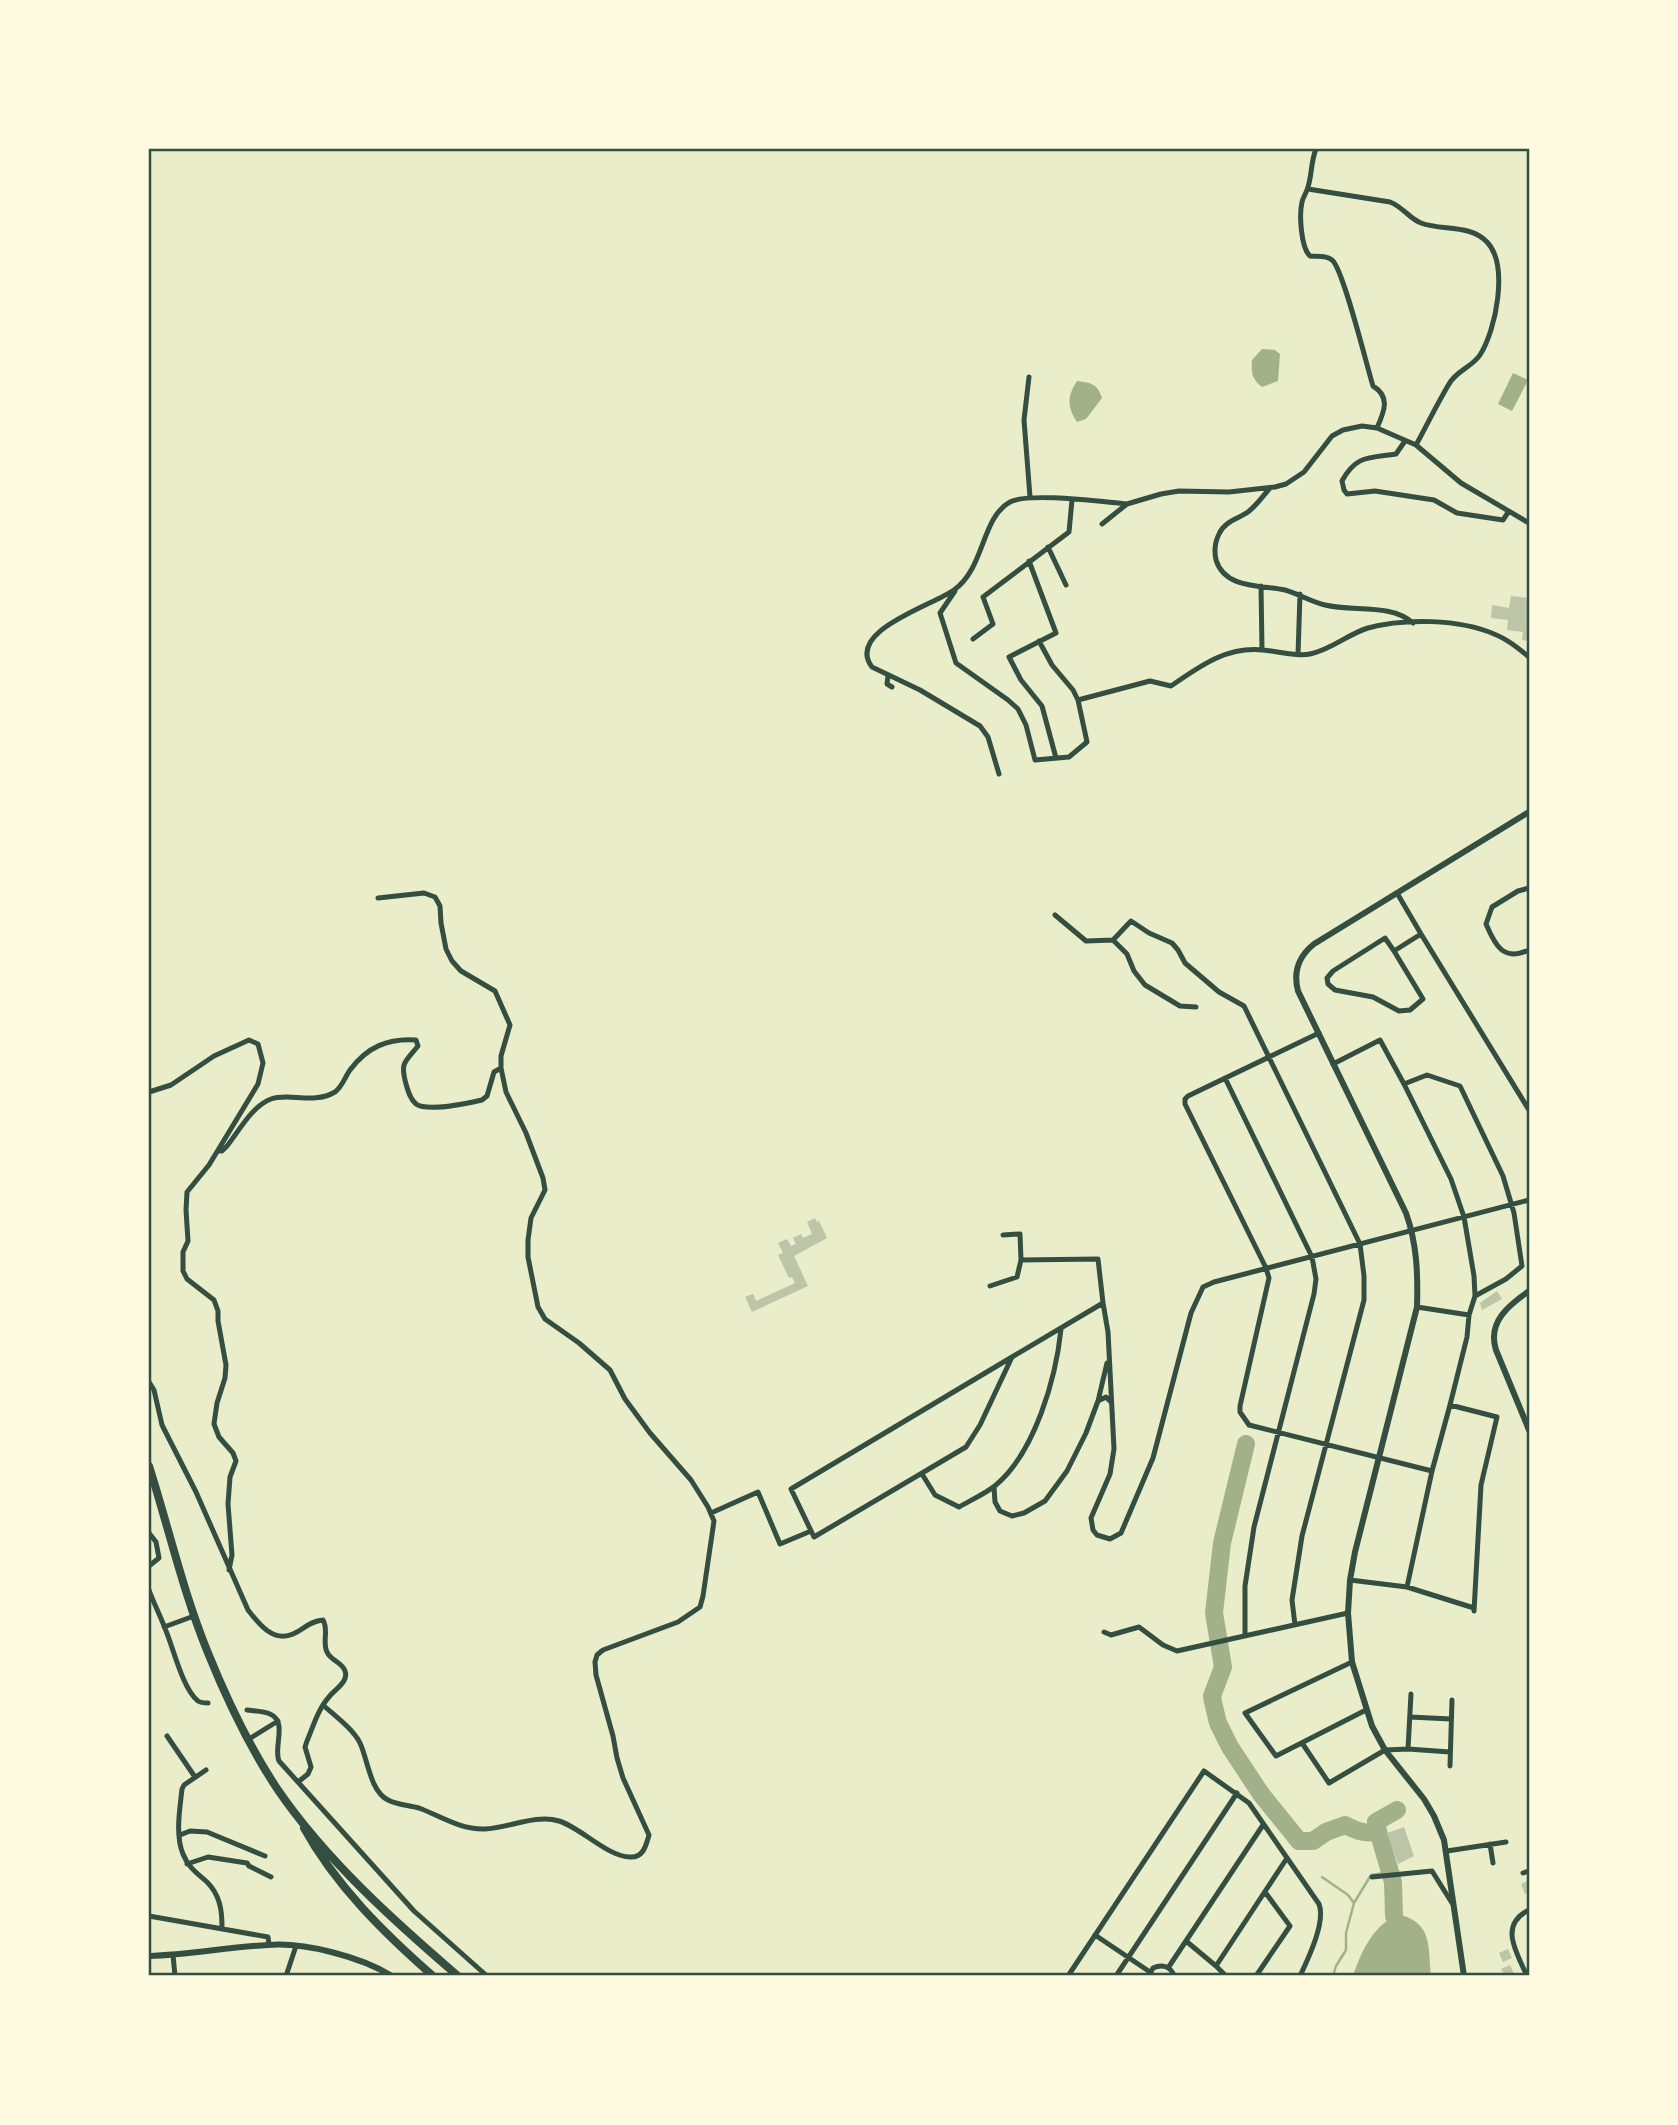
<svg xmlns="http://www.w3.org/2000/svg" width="1678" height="2125" viewBox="0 0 1678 2125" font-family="'Nunito Sans',sans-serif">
  <rect width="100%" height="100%" fill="#e9edc9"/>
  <path fill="#a3b18a" d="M 1262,349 L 1275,350 L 1280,354 L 1278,381 L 1262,387 C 1252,379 1251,373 1252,360 Z
    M 1513,373 L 1528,380 L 1512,411 L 1498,404 Z
    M 1077,381 C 1091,383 1097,383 1102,398 L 1086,419 L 1077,422 C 1067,407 1067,396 1077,381 Z
    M 1378,1827 L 1383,1831 L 1395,1863 L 1390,1869 L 1384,1864 L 1373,1833 Z
    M 1401,1915 C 1433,1924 1428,1948 1431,1976 L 1353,1976 C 1360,1954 1375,1920 1401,1915 Z"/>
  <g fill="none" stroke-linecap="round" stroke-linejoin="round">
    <path stroke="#a3b18a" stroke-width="2.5" d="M 1322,1877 L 1348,1895 L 1354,1903
      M 1333,1976 L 1336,1966 L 1346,1950 L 1346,1933 L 1354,1903 L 1371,1875 L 1391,1872"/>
    <path stroke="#a3b18a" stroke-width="18" d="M 1246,1444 L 1222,1543 L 1214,1613 L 1223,1667 L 1212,1696 L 1213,1702 L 1218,1723 L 1230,1747 L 1261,1794 L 1299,1841 L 1313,1841 L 1326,1832 L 1345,1825 C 1355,1830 1365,1835 1378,1831 L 1393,1882 L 1394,1916
      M 1378,1831 L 1376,1822 L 1397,1810"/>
  </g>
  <path fill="#bcc5a7" d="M 1511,596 L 1529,598 L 1529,641 L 1522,640 L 1523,632 L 1507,630 L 1508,620 L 1491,618 L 1492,605 L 1509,608 Z
    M 815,1218 L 817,1222 L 819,1221 L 827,1238 L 794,1256 L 808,1286 L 752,1312 L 745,1297 L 753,1294 L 756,1301 L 795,1283 L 792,1277 L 789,1278 L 778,1255 L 783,1253 L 778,1243 L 787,1239 L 791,1246 L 796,1244 L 793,1238 L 801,1234 L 803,1238 L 812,1234 L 807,1222 Z
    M 1497,1291 L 1502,1299 L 1482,1310 L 1480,1303 Z
    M 1404,1827 L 1414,1856 L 1398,1864 L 1387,1833 Z
    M 1529,1880 L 1529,1892 L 1525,1894 L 1521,1884 Z
    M 1508,1949 L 1512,1958 L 1503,1962 L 1499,1953 Z
    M 1510,1965 L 1515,1976 L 1499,1976 L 1504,1974 L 1501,1969 Z"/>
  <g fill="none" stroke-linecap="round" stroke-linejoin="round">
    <path stroke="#344e41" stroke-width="5" d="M 1316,149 C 1311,161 1312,174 1308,187 C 1307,192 1303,197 1302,202 C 1299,215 1301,248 1310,256 C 1317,257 1326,255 1332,260 C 1343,268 1367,367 1373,386 C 1391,397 1384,412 1377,428
      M 1308,189 L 1390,202 C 1403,207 1410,219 1421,223 C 1442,231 1470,224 1487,242 C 1509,265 1496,330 1480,355 C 1472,367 1456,371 1449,384 C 1437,404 1427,425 1416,445
      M 1029,377 L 1024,420 L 1030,497
      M 1405,441 L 1396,454 C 1369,458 1356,455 1342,481 L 1344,490 L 1347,494 L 1375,491 L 1434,500 L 1457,513 L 1503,520 L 1509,511
      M 1270,488 C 1263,496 1257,505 1248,512 C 1238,519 1225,521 1219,534 C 1215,542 1214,551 1216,560 C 1225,589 1261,585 1285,590 C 1299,594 1311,602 1325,605 C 1353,612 1391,603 1413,623
      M 1102,524 L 1127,504 L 1161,494 L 1179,491 L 1229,492 L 1275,487 L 1286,484 L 1304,472 L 1332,436 L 1343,430 L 1362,426 L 1377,428 L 1416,445 L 1461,483 L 1529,523
      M 1048,547 L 1066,585
      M 1029,561 L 1056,633 L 1009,657 L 1021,680 L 1042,706 L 1056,758
      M 1261,586 L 1262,650
      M 955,591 L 940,613 L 956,663 L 1008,700 L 1018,709 L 1026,725 L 1035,760 L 1069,757 L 1087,742 L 1078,700 L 1073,690 L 1052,665 L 1039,641
      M 973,639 L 993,624 L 983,597 L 1069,532 L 1072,500
      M 1298,655 L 1300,594
      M 888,676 L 887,684 L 892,687
      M 1078,700 L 1150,681 L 1171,686 C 1199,667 1226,646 1263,650 C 1278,651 1294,657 1310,654 C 1331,650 1348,634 1368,628 C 1404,618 1460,619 1494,634 C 1507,639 1518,648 1529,657
      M 999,774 L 988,737 L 980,726 L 920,690 L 872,667 C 845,631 932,606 954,590 C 985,568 981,518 1010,502 C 1029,492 1102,502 1127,504
      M 1529,888 L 1518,891 L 1492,907 L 1486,924 C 1495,945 1503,962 1529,950
      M 1397,893 L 1421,934 L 1529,1110
      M 1055,915 L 1086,941 L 1113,940 L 1131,921 L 1149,933 L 1172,943 L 1178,950 L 1185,963 L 1219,992 L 1244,1006 L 1360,1244 L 1364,1276 L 1364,1300 L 1302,1536 L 1292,1600 L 1295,1625
      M 1113,940 L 1127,954 L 1134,971 L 1145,985 L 1180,1006 L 1196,1007
      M 1394,951 L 1385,938 L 1333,971 L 1327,978 L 1328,984 L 1335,990 L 1373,997 L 1399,1011 L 1410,1010 L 1423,999 L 1394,951 L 1421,934
      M 1319,1033 L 1188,1096 L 1185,1099 L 1185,1104 L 1266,1268 L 1269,1278 L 1240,1406 L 1240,1412 L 1249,1425 L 1432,1471
      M 1333,1064 L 1380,1040 L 1404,1084
      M 1225,1078 L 1312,1257 L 1316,1279 L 1314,1294 L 1254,1527 L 1245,1586 L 1245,1636
      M 149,1092 L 171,1085 L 214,1056 L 249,1040 L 258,1044 L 263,1063 L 258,1084 L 209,1165 L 187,1192 L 186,1210 L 188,1241 L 183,1252 L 183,1271 L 187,1279 L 214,1300 L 218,1311 L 218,1321 L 226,1365 L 225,1378 L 217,1403 L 214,1424 L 219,1437 L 233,1453 L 236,1461 L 230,1477 L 228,1504 L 232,1555 L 229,1570
      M 218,1151 L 222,1151 L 227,1146 C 239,1131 252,1106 271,1099 C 289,1092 313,1105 335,1092 C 342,1087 345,1077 350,1070 C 367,1047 388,1038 416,1040 L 418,1046 C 405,1062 400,1062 406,1084 C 408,1091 410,1099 416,1104 C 427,1112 469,1103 482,1100 L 487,1096 L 494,1072 L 501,1068
      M 1003,1235 L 1020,1234 L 1021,1260 L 1098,1259 L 1103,1303
      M 990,1286 L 1017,1277 L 1021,1260
      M 1417,1307 L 1469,1315
      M 1012,1357 L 1103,1303 L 1108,1332 L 1114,1449 L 1110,1474 L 1091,1518 L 1093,1530 L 1097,1535 L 1110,1539 L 1121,1533 L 1153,1458 L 1191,1313 L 1203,1287 L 1214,1282 L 1529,1200
      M 1012,1357 L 980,1425 L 966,1447 L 814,1537 L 791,1489 Z
      M 149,1382 L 154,1390 L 162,1425 L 196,1492 L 248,1610 C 258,1623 273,1643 293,1634 C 304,1629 310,1621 323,1620 C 329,1630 322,1642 327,1652 C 331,1661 342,1662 345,1671 C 349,1682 335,1689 329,1697 C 318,1709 313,1727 307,1741 L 305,1747 L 311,1767 L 308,1774 L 298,1782
      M 1098,1401 L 1107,1363
      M 1450,1405 L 1497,1417 L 1481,1485 L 1474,1611
      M 922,1474 L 935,1495 L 959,1507 C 971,1500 985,1494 996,1485 C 1035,1452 1056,1378 1061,1329
      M 994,1487 L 995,1502 L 1000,1511 L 1012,1516 L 1024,1513 L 1045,1501 L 1067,1471 L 1086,1433 L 1098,1401 L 1106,1397 L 1111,1402
      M 711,1513 L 758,1492 L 780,1544 L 811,1531
      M 149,1533 L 156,1542 L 159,1558 L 149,1566
      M 1350,1580 L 1407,1587 L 1474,1608
      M 1407,1587 L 1432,1471 L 1450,1405 L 1467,1337 L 1469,1315 L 1475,1296 L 1474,1276 L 1464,1217 L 1451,1179 L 1404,1084 L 1427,1075 L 1460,1086 L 1503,1176 L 1514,1213 L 1522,1266 L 1506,1279 L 1475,1296
      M 149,1590 C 154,1604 161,1617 166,1631 C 173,1647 183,1690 198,1701 C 201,1703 204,1703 208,1703
      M 164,1627 L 194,1616
      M 1104,1632 L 1111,1635 L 1139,1627 L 1163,1645 L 1177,1651 L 1348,1613
      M 1352,1662 L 1245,1713 L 1276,1756 L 1366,1710
      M 323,1705 C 335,1716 353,1729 360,1743 C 368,1760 370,1791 388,1800 C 397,1805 409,1805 419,1808 C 440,1816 461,1830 485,1829 C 508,1828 536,1814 559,1821 C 580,1827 609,1858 631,1857 C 644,1857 646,1845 649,1835 L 623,1778 L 617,1758 L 613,1736 L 596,1675 L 595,1662 L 597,1655 L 603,1650 L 678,1622 L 700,1607 L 703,1596 L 714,1521 L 708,1507 L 691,1480 L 650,1433 L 625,1399 L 610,1370 L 579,1343 L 545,1319 L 538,1307 L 528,1257 L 528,1240 L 531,1218 L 545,1190 L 543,1178 L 526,1133 L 506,1092 L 501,1068 L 501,1056 L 510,1025 L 495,991 L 461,971 L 452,961 L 446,949 L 441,923 L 440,906 L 435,897 L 424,893 L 378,898
      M 247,1710 C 254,1711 264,1711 270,1714 C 288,1722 273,1747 279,1761 L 414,1911 L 487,1976
      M 1410,1717 L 1451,1719
      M 167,1736 L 195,1777
      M 249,1739 L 278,1721
      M 1302,1743 L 1329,1783 L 1385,1750 L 1408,1749 L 1450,1752
      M 1408,1749 L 1411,1694
      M 1450,1766 L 1452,1700
      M 206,1770 L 184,1785 L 182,1789 C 180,1808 175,1835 183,1854 C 188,1867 197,1873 207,1882 C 220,1895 222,1910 222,1927
      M 180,1835 L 190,1831 L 207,1832 L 265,1856
      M 1490,1844 L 1493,1863
      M 1447,1851 L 1506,1842
      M 187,1864 L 208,1857 L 247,1863 L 249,1866 L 271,1877
      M 1523,1873 L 1529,1871
      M 1372,1877 L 1432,1871 L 1452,1903
      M 149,1916 L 268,1937 L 269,1945
      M 1095,1935 L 1150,1972
      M 1186,1941 L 1216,1966 L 1226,1976
      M 173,1955 L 175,1976
      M 1216,1966 L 1287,1858
      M 1168,1968 L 1263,1825
      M 286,1976 L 296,1946
      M 1068,1976 L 1204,1771 L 1249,1803 L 1319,1904 C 1326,1922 1308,1959 1300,1976
      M 1116,1976 L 1237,1793
      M 1149,1976 L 1153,1968 C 1162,1964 1171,1966 1174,1976
      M 1256,1976 L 1290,1926 L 1265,1892
      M 1527,1976 C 1517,1953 1498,1925 1529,1910"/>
    <path stroke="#344e41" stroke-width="6" d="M 1529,1291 C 1509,1305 1487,1322 1496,1350 L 1529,1430
      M 149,1956 C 189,1955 228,1947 268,1945 C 305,1942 361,1957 392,1976
      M 1464,1976 L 1444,1840 L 1434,1816 L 1424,1799 L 1385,1750 L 1372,1726 L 1352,1662 L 1348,1613 L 1350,1580 L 1355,1552 L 1417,1307 C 1418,1274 1417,1244 1406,1213 L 1298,991 C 1293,972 1299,956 1314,944 L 1529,812"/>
    <path stroke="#344e41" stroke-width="8" d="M 149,1466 C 169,1529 183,1592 208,1653 C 227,1700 250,1748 278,1790 C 326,1860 394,1921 458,1976
      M 304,1828 C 336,1886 384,1933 433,1976"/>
  </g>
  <rect width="1678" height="2125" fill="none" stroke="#fefae0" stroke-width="301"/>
  <rect x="150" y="150" width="1378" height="1824" fill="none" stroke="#344e41" stroke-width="2.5"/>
</svg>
